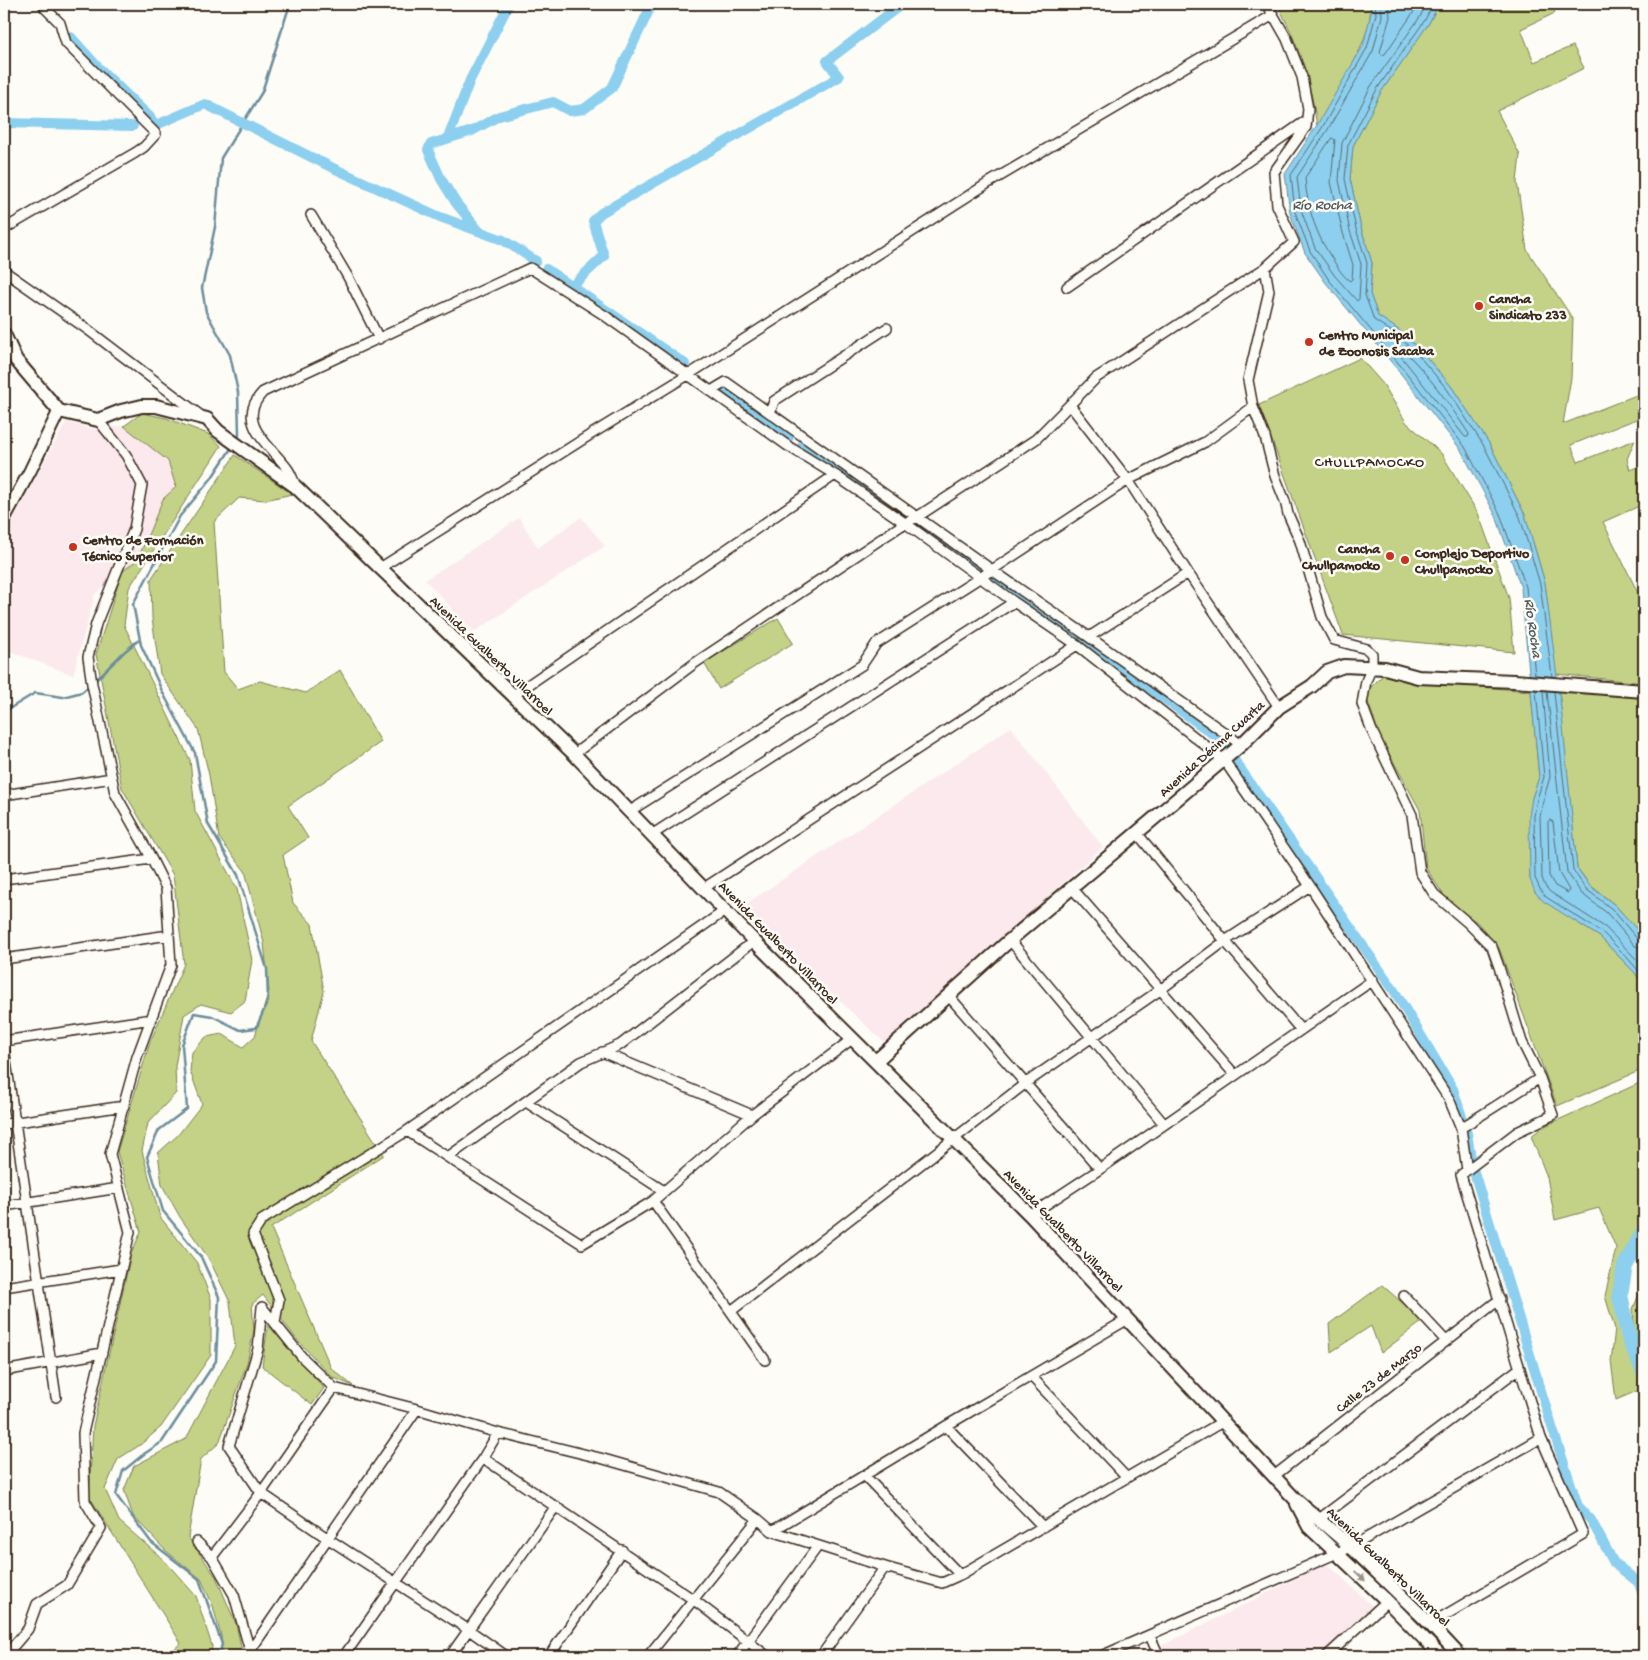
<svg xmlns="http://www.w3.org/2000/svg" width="1648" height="1660" viewBox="0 0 1648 1660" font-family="'Gochi Hand',sans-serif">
  <rect width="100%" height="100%" fill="#fdfcf7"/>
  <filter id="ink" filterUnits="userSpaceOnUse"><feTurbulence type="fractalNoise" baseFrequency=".02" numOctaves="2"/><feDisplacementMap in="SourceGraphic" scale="10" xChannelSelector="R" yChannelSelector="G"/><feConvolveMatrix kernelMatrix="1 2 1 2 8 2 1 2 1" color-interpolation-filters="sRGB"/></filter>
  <g filter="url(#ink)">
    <path fill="#fbe9ed" d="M 66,422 L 93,429 L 124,426 L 168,461 L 176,487 L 163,499 L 138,559 L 95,594 L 73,675 L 4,649 L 4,536 Z
      M 581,517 L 605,546 L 474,632 L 425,580 L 519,518 L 538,548 Z
      M 1011,727 L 1103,847 L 885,1043 L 758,925 L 743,906 Z
      M 1325,1564 L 1331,1567 L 1372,1606 L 1319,1656 L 1160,1656 L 1155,1649 Z"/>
    <path fill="#c3d286" stroke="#7f7e52" d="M 1277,4 L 1370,4 C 1375,37 1334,96 1317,126 C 1311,82 1298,42 1277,4 Z
      M 1439,4 L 1551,4 L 1555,13 L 1521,29 L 1534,62 L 1573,46 L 1584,68 L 1497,111 L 1520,155 L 1517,182 L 1527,250 L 1573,319 L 1571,378 L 1563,424 L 1644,392 L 1644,416 L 1571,445 L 1578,462 L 1635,440 L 1627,459 L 1630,470 L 1644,465 L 1644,504 L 1603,522 L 1644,605 L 1644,683 L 1556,674 L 1545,583 L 1525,515 L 1489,443 L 1451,386 L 1421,351 L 1400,331 L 1378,316 L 1370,294 L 1372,263 L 1361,228 L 1350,179 L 1353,146 L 1381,92 L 1429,23 Z
      M 1360,358 L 1383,384 L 1406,422 L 1441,453 L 1478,513 L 1509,598 L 1514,652 L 1343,635 L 1259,405 Z
      M 142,413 L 166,418 L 208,434 L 221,446 L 129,588 L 124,625 L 190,760 L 195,811 L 237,889 L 252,960 L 245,1001 L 231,1012 L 201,1004 L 184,1015 L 175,1066 L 176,1093 L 148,1123 L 142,1151 L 160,1217 L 197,1263 L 211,1299 L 211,1355 L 161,1427 L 140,1445 L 118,1459 L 105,1489 L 119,1521 L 164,1560 L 196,1596 L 212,1646 L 211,1656 L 166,1656 L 181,1643 L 89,1496 L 93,1426 L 131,1254 L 141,1232 L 117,1152 L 150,1042 L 184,964 L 173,875 L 122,788 L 96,654 L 122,572 L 138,559 L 163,499 L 176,487 L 168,461 L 124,426 Z
      M 235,455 L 292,494 L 265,500 L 239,498 L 214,522 L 224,672 L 238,689 L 260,681 L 306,693 L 340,670 L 381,742 L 288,806 L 308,838 L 283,855 L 293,903 L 312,924 L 324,991 L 311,1041 L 384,1155 L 271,1228 L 331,1368 L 353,1386 L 332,1377 L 298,1341 L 263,1295 L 252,1304 L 254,1330 L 247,1363 L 219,1443 L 201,1459 L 188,1537 L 216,1577 L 236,1624 L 243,1656 L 222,1656 L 221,1636 L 213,1606 L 201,1579 L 165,1550 L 133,1516 L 124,1490 L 134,1466 L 186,1439 L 235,1346 L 230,1302 L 209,1259 L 180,1217 L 162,1185 L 158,1153 L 178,1135 L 202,1104 L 190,1071 L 192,1052 L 206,1037 L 222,1034 L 243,1047 L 255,1036 L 269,991 L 264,943 L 245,871 L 219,838 L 209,775 L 198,729 L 160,674 L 152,618 L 151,579 Z
      M 778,618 L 793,643 L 719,689 L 704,663 Z
      M 1384,674 L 1416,682 L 1531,691 L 1539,778 L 1532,798 L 1530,879 L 1573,920 L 1600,937 L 1635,973 L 1644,986 L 1644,1069 L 1557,1106 L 1499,948 L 1478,923 L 1448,902 L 1426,868 L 1420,810 L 1380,737 L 1365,693 Z
      M 1559,691 L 1644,697 L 1644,941 L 1640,933 L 1615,905 L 1590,885 L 1577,868 Z
      M 1644,1081 L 1644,1205 L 1642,1210 L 1641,1229 L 1621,1260 L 1615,1294 L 1623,1339 L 1644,1384 L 1644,1388 L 1616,1400 L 1611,1361 L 1615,1329 L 1605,1296 L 1616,1248 L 1599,1208 L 1555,1220 L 1547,1177 L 1531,1136 L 1545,1126 Z
      M 1644,1282 L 1644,1360 L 1635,1338 L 1633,1309 Z
      M 1382,1285 L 1423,1321 L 1381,1353 L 1371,1326 L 1331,1352 L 1329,1324 Z
      M 268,1325 L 324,1388 L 312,1405 L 262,1366 Z"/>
    <path fill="#8ccfee" stroke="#6c8d9b" d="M 1370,4 L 1439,4 L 1429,23 L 1381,92 L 1353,146 L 1350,179 L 1361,228 L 1372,263 L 1370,294 L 1378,316 L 1400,331 L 1421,351 L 1451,386 L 1489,443 L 1525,515 L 1545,583 L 1562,716 L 1577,868 L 1590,886 L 1615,905 L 1640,933 L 1644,941 L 1644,986 L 1635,973 L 1600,937 L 1543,901 L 1535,892 L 1530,879 L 1529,816 L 1532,798 L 1539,777 L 1521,588 L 1496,516 L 1461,450 L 1401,374 L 1326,283 L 1305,253 L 1290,213 L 1285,174 L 1317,125 L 1363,46 L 1371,13 Z"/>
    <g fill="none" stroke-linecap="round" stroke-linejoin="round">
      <path stroke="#5b6c71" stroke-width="1" d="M 1375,4 L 1376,14 L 1367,48 L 1322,128 L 1291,175 L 1295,212 L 1310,251 L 1329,280 L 1405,371 L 1465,447 L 1500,514 L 1526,587 L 1535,675
        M 1381,4 L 1382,16 L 1373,51 L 1327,131 L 1297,177 L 1301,210 L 1315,248 L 1335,276 L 1357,301 L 1359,299 L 1361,264 L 1350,231 L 1339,180 L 1342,143 L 1371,86 L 1420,17 L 1426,4
        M 1389,4 L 1390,17 L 1380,52 L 1382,55 L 1385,54 L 1413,13 L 1418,4
        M 1433,4 L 1425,20 L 1377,89 L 1348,145 L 1345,179 L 1356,229 L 1367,263 L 1365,295 L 1374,320 L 1397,335 L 1417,354 L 1447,389 L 1484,446 L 1520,517 L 1540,584 L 1552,676
        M 1332,138 L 1335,140 L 1331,182 L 1343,233 L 1353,265 L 1352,279 L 1350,281 C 1344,277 1339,270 1335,263 C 1317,237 1307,210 1305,178 Z
        M 1396,346 L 1399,346 C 1427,372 1448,402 1469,434 L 1468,437 L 1465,437 L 1396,350 Z
        M 1536,690 L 1544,777 L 1537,799 L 1534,816 L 1535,878 L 1540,889 L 1546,897 L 1603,933 L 1624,954 L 1644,977
        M 1543,691 L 1550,777 L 1543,801 L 1540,817 L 1542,878 L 1545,886 L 1550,892 L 1606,928 L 1644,967
        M 1547,691 L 1567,872 L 1581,893 L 1607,913 L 1635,946 L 1644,949
        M 1554,692 L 1573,870 L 1586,889 L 1612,909 L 1639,941 L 1644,942
        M 1550,820 L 1553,822 L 1559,873 L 1569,890 L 1568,893 L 1555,886 L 1549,876 L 1548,822 Z"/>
      <path stroke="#6c8d9b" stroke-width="2.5" d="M 236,440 L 239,435 L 238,392 L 230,355 L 206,312 L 202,288 L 215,227 L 221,158 L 262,92 L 290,4
        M 95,681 L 124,652 L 140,639
        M 4,712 L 35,693 L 63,697 L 82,692 L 89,686
        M 219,1656 L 222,1644 L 199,1579 L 151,1542 L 116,1495 L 123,1471 L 144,1454 L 162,1442 L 216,1361 L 219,1297 L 201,1257 L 163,1211 L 147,1157 L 159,1130 L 187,1109 L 182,1045 L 194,1013 L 212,1016 L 240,1030 L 256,1028 L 268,1001 L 267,969 L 238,875 L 208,824 L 195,753 L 163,693 L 141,645 L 133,604 L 180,516 L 211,479 L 232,447"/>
      <path stroke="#8ccfee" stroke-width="10" d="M 71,37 L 98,67 L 150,117 L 154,125
        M 4,123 L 133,126
        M 151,126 L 161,123 L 205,104 L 331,167 L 440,217 L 503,240 L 536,261
        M 448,138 L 470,80 L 509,4
        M 479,231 L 456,203 L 441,179 L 428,150 L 431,144 L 472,131 L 499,116 L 553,102 L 570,111 L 584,109 L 612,88 L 652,4
        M 546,269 L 685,364
        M 572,286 L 604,256 L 593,221 L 601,213 L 839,77 L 827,61 L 902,4
        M 725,392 L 789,437
        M 802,446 L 908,516
        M 920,525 L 981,568
        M 994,577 L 1097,650 L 1217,737 L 1226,749
        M 1235,761 L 1395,992 L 1453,1089 L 1463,1120
        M 1467,1133 L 1471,1158
        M 1474,1172 L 1553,1430 L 1578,1506 L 1591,1520 L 1614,1563 L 1638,1582 L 1644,1595"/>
      <path stroke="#8ccfee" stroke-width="16" d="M 1644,1231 L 1625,1266 L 1620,1295 L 1630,1341 L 1644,1371"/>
      <defs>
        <path id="minor" d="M 311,215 L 348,277 L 379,339
          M 4,229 L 135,153 L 144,147 L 156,134 L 66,43 L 60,23 L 45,8 L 43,4
          M 1265,268 L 1269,291 L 1248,380 L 1253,407 L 1265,437 L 1275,476 L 1285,501 L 1288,514 L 1300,541 L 1322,617 L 1334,640 L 1367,649 L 1372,654 L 1372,667 L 1366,681 L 1362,704 L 1372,731 L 1412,815 L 1420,872 L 1434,894 L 1468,923 L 1492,947 L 1499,967 L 1522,1042 L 1540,1078 L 1553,1115 L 1517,1132 L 1467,1170
          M 4,271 L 87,329 L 200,415
          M 1067,287 L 1307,120
          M 711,391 L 726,382 L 992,570 L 1089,637 L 1232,738 L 1241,745
          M 1070,405 L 1128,480 L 1188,573 L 1279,707
          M 770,413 L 774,401 L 887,328
          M 296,486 C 293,480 291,473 287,468 C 270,445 234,422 263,392 L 530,268 L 604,315 L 788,446 L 835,475 L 905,523 L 1014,602 L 1077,645 L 1224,760 L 1310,886 L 1449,1099 L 1461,1128 L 1467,1170 L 1461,1175 L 1541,1438 L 1583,1534 L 1430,1624
          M 380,568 L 590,435 L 688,375 L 990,182 L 1273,15
          M 1089,637 L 1188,573
          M 512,696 L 835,475
          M 574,754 L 695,663 L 905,523 L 917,517 L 1036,439 L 1096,378 L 1265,268 L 1294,242 L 1277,205 L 1274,172 L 1306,127 L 1308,109 L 1302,77 L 1287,39 L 1267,4
          M 4,795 L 112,778
          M 630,811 L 862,665 L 876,644 L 992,570 L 1128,480 L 1205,442 L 1253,407
          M 1137,833 L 1225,941 L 1301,1030
          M 653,834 L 1014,602
          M 4,879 L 151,859
          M 704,888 L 1077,645
          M 1072,888 L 1235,1075
          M 1010,940 L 1164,1124
          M 4,959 L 169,935
          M 948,995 L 1100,1169
          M 4,1041 L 152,1019
          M 4,1048 L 56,1397
          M 602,1052 L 752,1115
          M 526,1102 L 664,1191
          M 4,1124 L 124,1106
          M 1461,1128 L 1540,1078
          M 407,1131 L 582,1244 L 653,1201 L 752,1115 L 852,1039
          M 448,1157 L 581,1062 L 620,1045 L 754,941
          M 653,1201 L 765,1360
          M 4,1206 L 119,1188
          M 1030,1215 L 1100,1169 L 1373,980
          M 4,1287 L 121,1269
          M 1404,1296 L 1446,1341
          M 262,1307 L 302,1357 L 334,1388 L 417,1409 L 498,1433 L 600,1458 L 719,1492 L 758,1519 L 772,1531 L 885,1567 L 942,1583 L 960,1575 L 1222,1422
          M 262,1307 L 258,1349 L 229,1446 L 261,1493 L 327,1538 L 469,1630 L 506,1656
          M 731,1311 L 1026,1083 L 1160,990 L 1225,941 L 1310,886
          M 275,1322 L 279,1300 L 253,1234 L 262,1220 L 407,1131 L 726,910
          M 4,1371 L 102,1353
          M 1031,1376 L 1127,1478
          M 946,1426 L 1043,1527
          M 483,1458 L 694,1600 L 767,1656
          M 865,1476 L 960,1575
          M 1274,1476 L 1500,1299
          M 1319,1519 L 1520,1368
          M 772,1531 L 946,1426 L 1128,1319
          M 197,1542 L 212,1557 L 234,1595 L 250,1651
          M 212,1557 L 261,1493 L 334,1388
          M 1150,1636 L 1159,1656
          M 250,1651 L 417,1409
          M 5,1656 L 28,1629 L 37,1604 L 67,1585 L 101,1528 L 85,1501 L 83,1433 L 130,1232 L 110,1154 L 137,1057 L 171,965 L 166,888 L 147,850 L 115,793 L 92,684 L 88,657 L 96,624 L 134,529 L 142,485 L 126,455 L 98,420
          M 344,1656 L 483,1458 L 498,1433
          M 450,1656 L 556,1506
          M 549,1656 L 622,1550
          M 648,1656 L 758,1519
          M 737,1656 L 818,1546
          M 821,1656 L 885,1567
          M 1101,1656 L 1351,1547 L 1541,1438
          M 1327,1656 L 1387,1601"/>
        <path id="tertiary" d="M 4,519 L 30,471 L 59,411"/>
        <path id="secondary" d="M 4,334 L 16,360 L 59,411 L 98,420 L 121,411 L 142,406 L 156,406 L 207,419 L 218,431 L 296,487 L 574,754 L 754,941 L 1030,1215 L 1295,1499 L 1351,1547 L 1430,1624 L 1460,1656
          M 876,1061 L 1010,940 L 1241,745 L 1279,707 L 1312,686 L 1327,672 L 1344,666 L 1385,668 L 1418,677 L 1514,681 L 1644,691
          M 1297,1504 L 1309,1527 L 1387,1601 L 1441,1656"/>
      </defs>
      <use href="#minor" stroke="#3b2a1e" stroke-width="12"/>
      <use href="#tertiary" stroke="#3b2a1e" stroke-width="15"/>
      <use href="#secondary" stroke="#3b2a1e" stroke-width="16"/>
      <use href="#minor" stroke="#fdfcf7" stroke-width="9"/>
      <use href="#tertiary" stroke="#fdfcf7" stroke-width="11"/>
      <use href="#secondary" stroke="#fdfcf7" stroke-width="12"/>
    </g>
    <defs><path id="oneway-solid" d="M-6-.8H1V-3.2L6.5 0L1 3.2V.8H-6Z" transform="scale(1.25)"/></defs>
    <use fill="#9c938a" href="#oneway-solid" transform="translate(1360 1576) rotate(43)"/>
  </g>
  <g fill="#c8321e" stroke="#fdfcf7" stroke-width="2">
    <circle cx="1479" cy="306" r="5"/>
    <circle cx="1309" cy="342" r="5"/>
    <circle cx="73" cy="547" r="5"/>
    <circle cx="1390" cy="556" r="5"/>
    <circle cx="1405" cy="560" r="5"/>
  </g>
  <g text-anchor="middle" stroke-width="5" stroke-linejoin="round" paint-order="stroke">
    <g font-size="14" font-weight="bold" fill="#3b2a1e" stroke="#fdfcf7" text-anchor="start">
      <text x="1489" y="303">Cancha<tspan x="1489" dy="16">Sindicato 233</tspan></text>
      <text x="1319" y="339">Centro Municipal<tspan x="1319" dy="16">de Zoonosis Sacaba</tspan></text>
      <text x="83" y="544">Centro de Formación<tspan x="83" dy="16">Técnico Superior</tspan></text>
      <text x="1380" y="553" text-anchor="end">Cancha<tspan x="1380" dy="16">Chullpamocko</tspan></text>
      <text x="1415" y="557">Complejo Deportivo<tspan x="1415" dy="16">Chullpamocko</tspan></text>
    </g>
    <g font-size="14" fill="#3b2a1e" stroke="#fdfcf7">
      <text transform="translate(492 655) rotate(44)" y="5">Avenida Gualberto Villarroel</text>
      <text transform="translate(1211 748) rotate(-42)" y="5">Avenida Décima Cuarta</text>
      <text transform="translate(779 942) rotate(46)" y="5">Avenida Gualberto Villarroel</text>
      <text transform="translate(1064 1230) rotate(46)" y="5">Avenida Gualberto Villarroel</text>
      <text transform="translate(1378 1377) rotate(-38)" y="5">Calle 23 de Marzo</text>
      <text transform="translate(1389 1566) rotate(44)" y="5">Avenida Gualberto Villarroel</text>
    </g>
    <g font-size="15" font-style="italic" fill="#535c5c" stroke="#fdfcf7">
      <text x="1322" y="209">Río Rocha</text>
      <text transform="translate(1534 628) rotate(82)" y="5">Río Rocha</text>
    </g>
    <g font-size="15" letter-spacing="1" fill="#3b2a1e" stroke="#fdfcf7">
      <text x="1370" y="466">CHULLPAMOCKO</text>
    </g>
  </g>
  <rect width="1648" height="1660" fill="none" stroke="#fdfcf7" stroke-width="20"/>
  <rect x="10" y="10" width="1628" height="1640" fill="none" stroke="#3b2a1e" stroke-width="2" filter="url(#ink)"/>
</svg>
